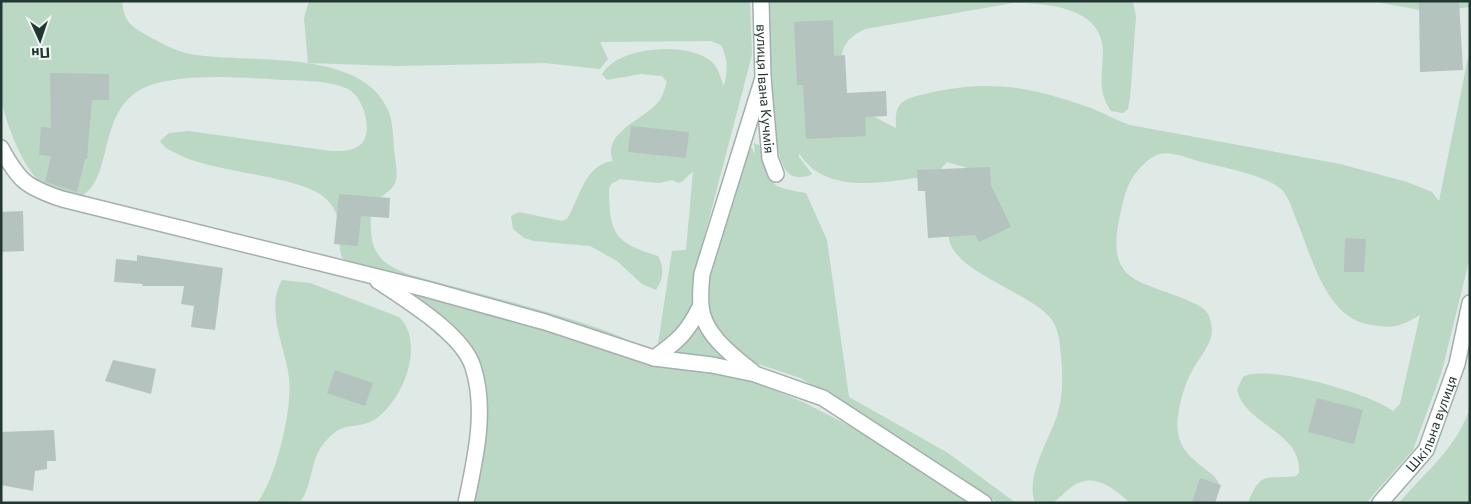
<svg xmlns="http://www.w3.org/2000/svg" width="1471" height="504" viewBox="0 0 1471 504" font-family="Commissioner,sans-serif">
  <rect width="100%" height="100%" fill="#dfe9e5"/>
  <path fill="#bad8c4" d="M 1,1 L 122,1 C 124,23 132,27 150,37 C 165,45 179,53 196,55 C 250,63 360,49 387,108 C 393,120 393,136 394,149 C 397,178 403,184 376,200 C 371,210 370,218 371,230 C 372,257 387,267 411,275 C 445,285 627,329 639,348 L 712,372 L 762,385 L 805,403 L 883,443 L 976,503 L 469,503 L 486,400 L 483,373 L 471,352 L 342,258 C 336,237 345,223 330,203 C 310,175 214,174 178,154 C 171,151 164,148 160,141 L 169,133 L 189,131 L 331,151 C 342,151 351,152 360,145 C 375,133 363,96 348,89 C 329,80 304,81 284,80 C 245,78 206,74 167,81 C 89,93 120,176 80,197 C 69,194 51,192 43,185 C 21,166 9,128 1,102 Z
    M 309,1 L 750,1 L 752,55 L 694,276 L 693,311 L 669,341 L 658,344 L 672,251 L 686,250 L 693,171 L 683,181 L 678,183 L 672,180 L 659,183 L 620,179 L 611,184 L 609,188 C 609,234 615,243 658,256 C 664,266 664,279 656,290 L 642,284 L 617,261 L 590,246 L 534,241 L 524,238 L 513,229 L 511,216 L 519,212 L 562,221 L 567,219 C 580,198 584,165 613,161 C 601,131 647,119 660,100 C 663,95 665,88 667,82 L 662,76 L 641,74 L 607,80 L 602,74 C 619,46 688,41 712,62 C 719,69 720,77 724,86 C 728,71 728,59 721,45 L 711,41 L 600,42 L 608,59 L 600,69 L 545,63 L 397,66 L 308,63 L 304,18 Z
    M 768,1 L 1133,1 L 1136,17 L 1130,98 L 1128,109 L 1123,113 L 1111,111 C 1094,87 1106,66 1102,43 C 1096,6 1042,3 1013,3 L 865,29 C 842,40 839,52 843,77 C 844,82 844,91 848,95 C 861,111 878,119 896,128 C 894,100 904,99 929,93 C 990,79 1030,87 1088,107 C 1102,112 1115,120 1130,125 L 1340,164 L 1407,182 L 1432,192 L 1439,201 L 1470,48 L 1469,261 L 1442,371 L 1413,450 L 1366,503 L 1248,503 C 1261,469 1267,480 1296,476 L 1299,473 C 1302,431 1246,426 1237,390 L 1243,377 C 1266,363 1372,394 1393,411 L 1400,404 L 1420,315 C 1401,326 1394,329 1372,325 C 1325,319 1312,256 1296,219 C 1293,211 1289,198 1283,191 C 1268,175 1220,167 1198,161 C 1171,153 1160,146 1139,169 C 1126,183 1123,201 1119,220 C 1106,285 1142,280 1189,301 C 1195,304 1204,307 1208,314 C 1211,320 1213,330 1211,337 C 1208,348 1198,360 1192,371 C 1185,383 1180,401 1178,416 C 1171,463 1219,467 1220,488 L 1211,503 L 1130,503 C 1112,487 1092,470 1069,489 C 1064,493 1057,501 1051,503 C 1046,504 1040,503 1035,503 C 1025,477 1049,440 1057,416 C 1063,398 1063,375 1061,356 C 1060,344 1059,330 1052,320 C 1030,290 942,270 949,230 C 952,212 967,187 974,170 L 947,162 L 939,171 L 928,176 C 886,182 825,196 799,153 L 799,157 L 812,174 C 803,179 791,179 785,169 C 778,157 777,142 775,128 C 770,86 769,44 768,1 Z
    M 1371,1 L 1470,1 L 1470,7 L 1431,12 Z
    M 748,142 L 755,154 L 754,143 L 763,147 C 771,186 766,186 806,193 L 827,240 L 849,397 L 948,453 L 1016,503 L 998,503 L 846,405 L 800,378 L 758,364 L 739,353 L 722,338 L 710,312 L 709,280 Z
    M 282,280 L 310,283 L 399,317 C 426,343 403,402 374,420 C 361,428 346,423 334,433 C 307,455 316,478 301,501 L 257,503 C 276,479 293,408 289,377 C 285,347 265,309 282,280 Z
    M 699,317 L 740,367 L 665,356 Z
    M 1470,407 L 1470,503 L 1399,503 C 1425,472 1458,447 1470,407 Z"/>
  <path fill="#b5c3be" d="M 1419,1 L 1459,1 L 1463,70 L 1420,72 Z
    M 833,20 L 834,56 L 845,55 L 847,93 L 886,91 L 887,116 L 865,117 L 866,136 L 806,139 L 803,85 L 797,85 L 794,22 Z
    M 50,73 L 109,74 L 109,100 L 92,100 L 87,159 L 85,159 L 77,192 L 45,182 L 51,156 L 39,155 L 41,127 L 51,128 Z
    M 631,126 L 689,132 L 686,158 L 628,152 Z
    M 990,167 L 991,185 L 1011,227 L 979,242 L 975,235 L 928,238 L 925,191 L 918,191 L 917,170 Z
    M 339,194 L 390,198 L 389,218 L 361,216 L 358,246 L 334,244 Z
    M 23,211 L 24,251 L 1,252 L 1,212 Z
    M 1345,238 L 1366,239 L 1364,272 L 1344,272 Z
    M 137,255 L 223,268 L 215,330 L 191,327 L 194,306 L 181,304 L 184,286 L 142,286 L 143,284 L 114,282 L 116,259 L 137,261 Z
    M 113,360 L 156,369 L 151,394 L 105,381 Z
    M 335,370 L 373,383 L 365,406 L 327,393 Z
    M 1317,398 L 1363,410 L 1354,444 L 1308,432 Z
    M 54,430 L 56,461 L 47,461 L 47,469 L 35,471 L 33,491 L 1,485 L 1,432 Z
    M 1200,478 L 1221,485 L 1215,503 L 1192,503 Z"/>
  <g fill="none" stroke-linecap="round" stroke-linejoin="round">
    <defs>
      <g id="street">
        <path id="s1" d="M 761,1 L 763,78 L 770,158 L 776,174"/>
        <path d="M 1,148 C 19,181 26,187 62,199 L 426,289 L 545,322 L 654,358 L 712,365 L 755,374 L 823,398 L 984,503"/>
        <path d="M 378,281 C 406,300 463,334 473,367 C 487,410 475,460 466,503"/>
        <path d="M 654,358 C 678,341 687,333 700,307"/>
        <path d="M 753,372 C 733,356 703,334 701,306 C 700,295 701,284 702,274 L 763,78"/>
        <path id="s2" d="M 1380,503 L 1426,450 L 1457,364 L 1470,303"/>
      </g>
    </defs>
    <use href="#street" stroke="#a3b0ac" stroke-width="18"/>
    <use href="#street" stroke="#fff" stroke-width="15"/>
  </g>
  <g text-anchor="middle" stroke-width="4.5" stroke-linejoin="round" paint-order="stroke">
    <g font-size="14" fill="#223732" stroke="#eff6f3">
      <text dy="5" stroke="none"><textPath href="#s1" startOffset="88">вулиця Івана Кучмія</textPath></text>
      <text dy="5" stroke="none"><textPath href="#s2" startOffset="96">Шкільна вулиця</textPath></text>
    </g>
  </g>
  <rect width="1471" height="504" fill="none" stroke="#223732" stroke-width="5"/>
  <g transform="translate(40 40) rotate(177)" stroke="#eff6f3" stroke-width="4" paint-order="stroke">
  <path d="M0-4L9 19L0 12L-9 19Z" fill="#223732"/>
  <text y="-8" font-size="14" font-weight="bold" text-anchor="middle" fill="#223732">Пн</text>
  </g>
</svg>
